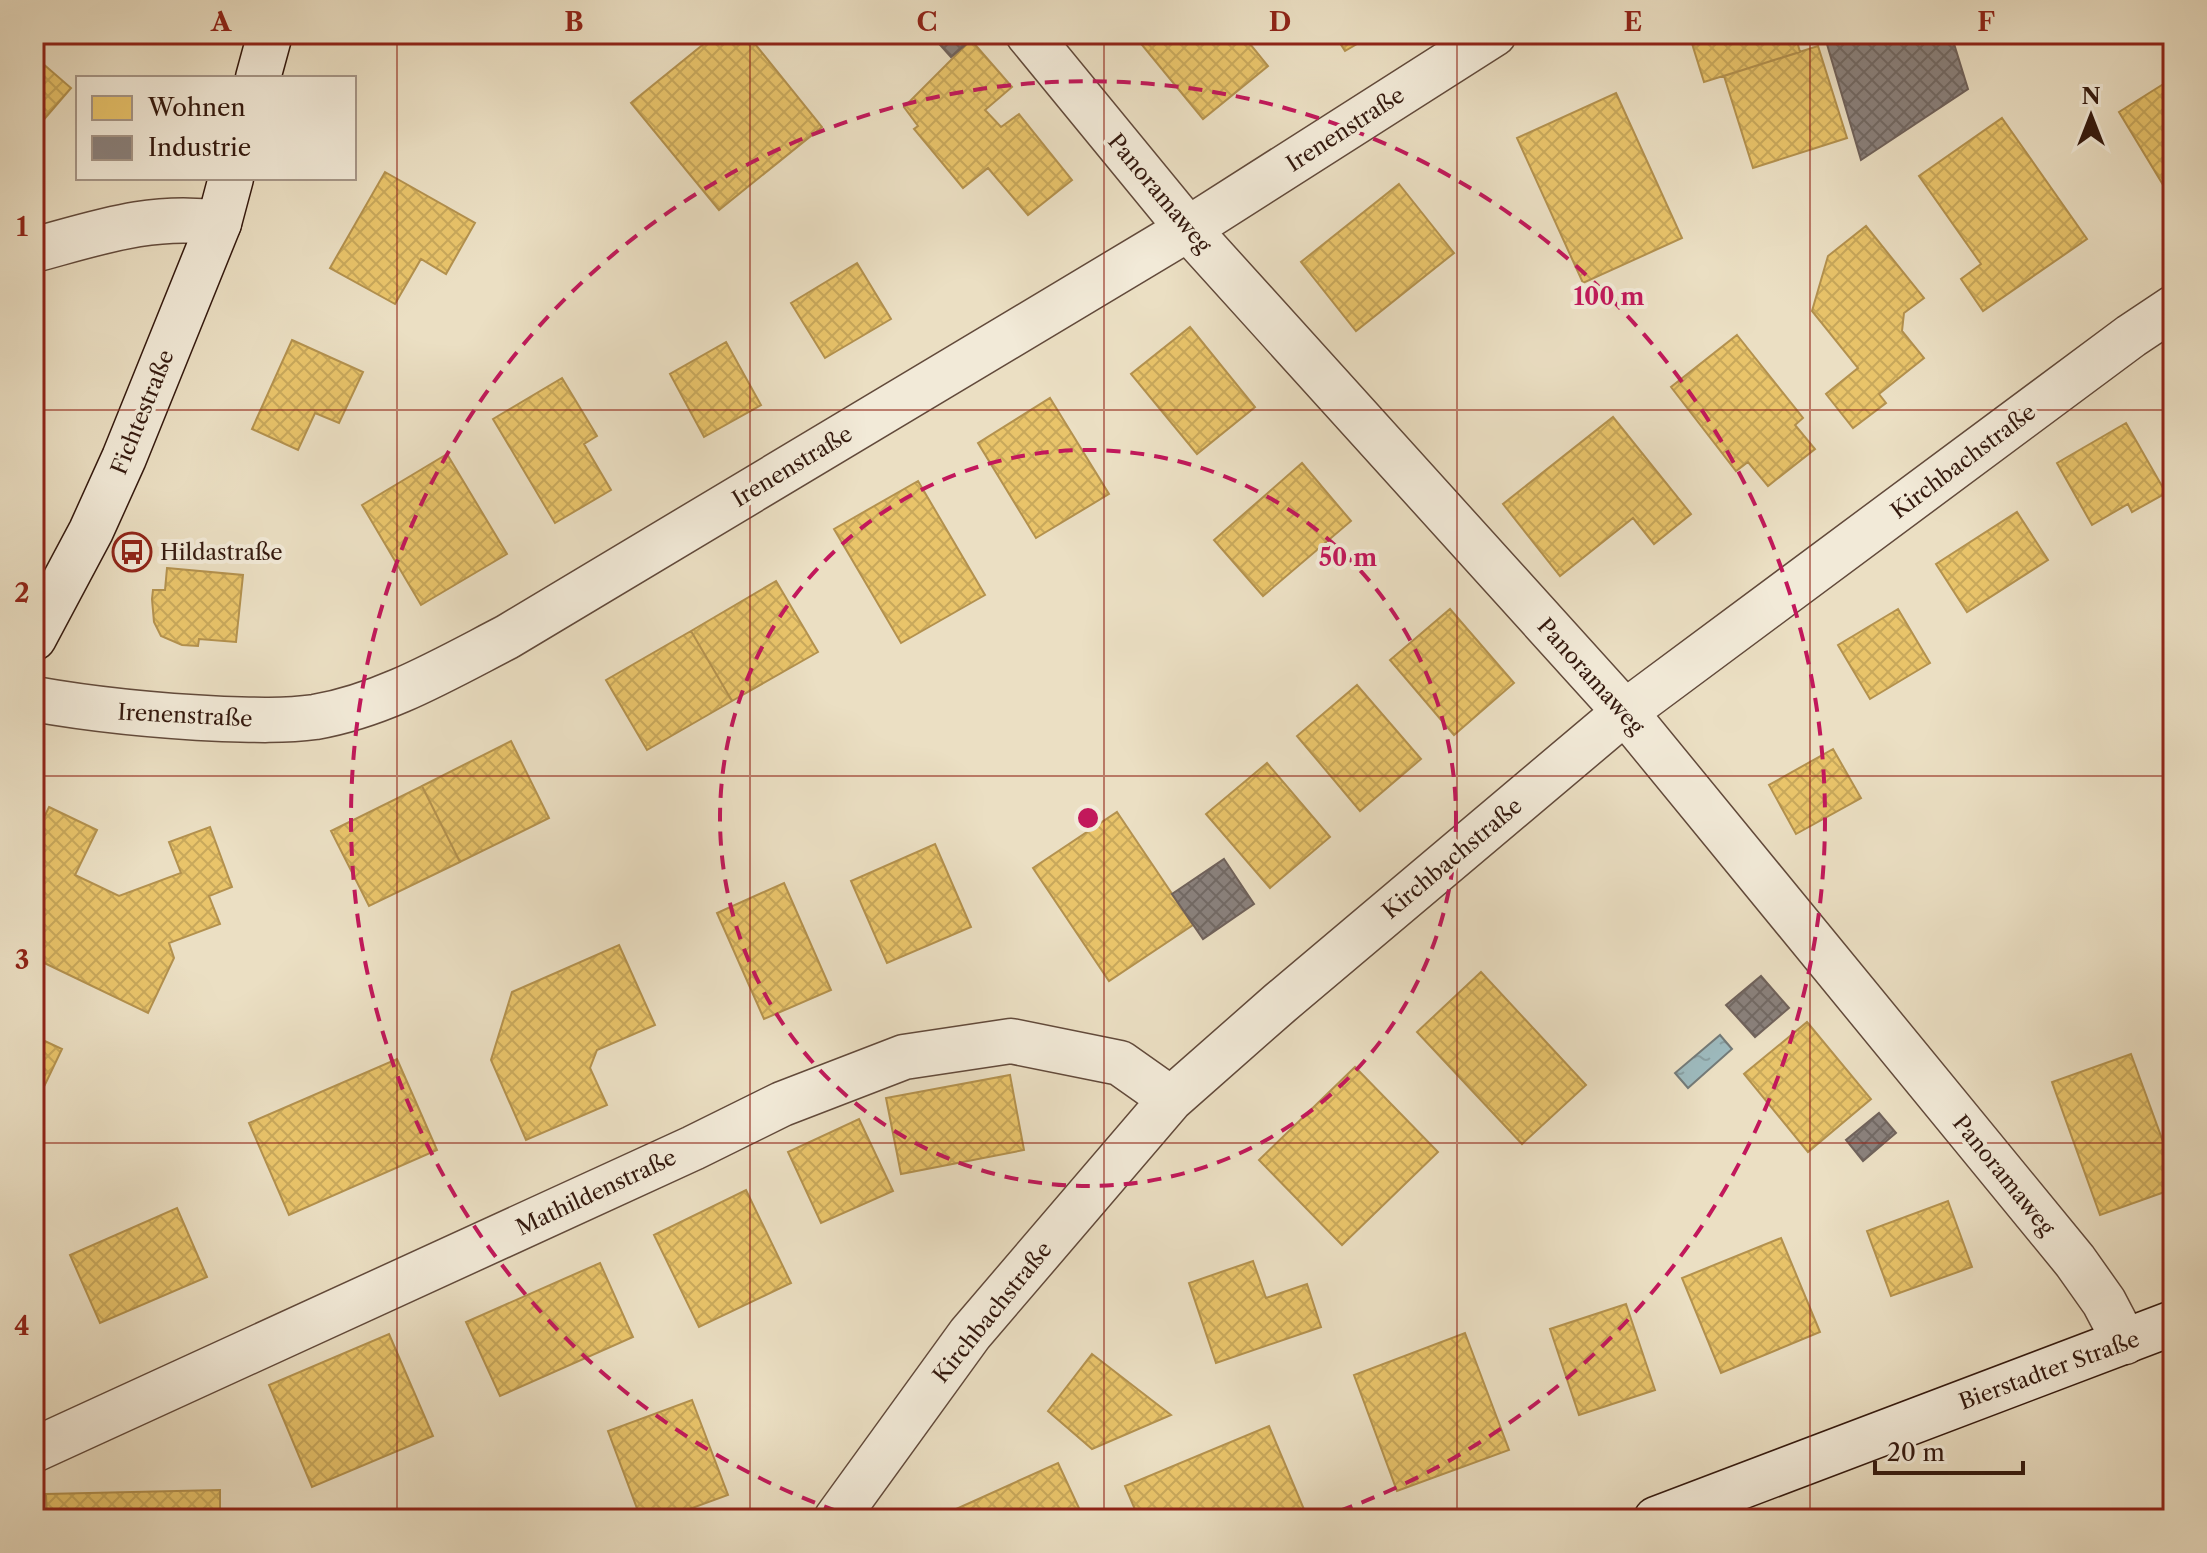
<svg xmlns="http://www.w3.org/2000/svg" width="2207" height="1553" viewBox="0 0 2207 1553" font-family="'Libre Caslon Text',serif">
  <defs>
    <pattern id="water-ripples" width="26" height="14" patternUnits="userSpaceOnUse" patternTransform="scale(2)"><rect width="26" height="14" fill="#9dbabe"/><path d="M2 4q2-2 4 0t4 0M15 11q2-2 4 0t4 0" fill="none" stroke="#889fa2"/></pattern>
    <pattern id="homes-cross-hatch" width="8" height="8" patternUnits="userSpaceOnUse" patternTransform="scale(2)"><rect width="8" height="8" fill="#e9c46a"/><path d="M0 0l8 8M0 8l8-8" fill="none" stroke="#c8a85b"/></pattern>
    <pattern id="industry-cross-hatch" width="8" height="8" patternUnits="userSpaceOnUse" patternTransform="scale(2)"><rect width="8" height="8" fill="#8a817c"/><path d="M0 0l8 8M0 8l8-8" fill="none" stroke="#726964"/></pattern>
  </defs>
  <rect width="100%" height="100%" fill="#ebdfc3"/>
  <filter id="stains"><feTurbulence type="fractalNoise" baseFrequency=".0025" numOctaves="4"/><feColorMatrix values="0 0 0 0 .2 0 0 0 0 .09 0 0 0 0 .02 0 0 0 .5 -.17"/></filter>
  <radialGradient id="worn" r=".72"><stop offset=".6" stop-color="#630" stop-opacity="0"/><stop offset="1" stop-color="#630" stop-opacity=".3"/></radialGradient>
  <path fill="url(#water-ripples)" stroke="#737a78" stroke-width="2" d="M 1720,1035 L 1732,1049 L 1688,1088 L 1675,1073 Z"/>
  <path fill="url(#homes-cross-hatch)" stroke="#b3914e" stroke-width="2" d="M 716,34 L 747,34 L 822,127 L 719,210 L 631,103 Z
    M 1133,34 L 1242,34 L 1268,66 L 1203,119 Z
    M 1334,34 L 1374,34 L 1345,51 Z
    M 1689,34 L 1795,34 L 1800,52 L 1704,82 Z
    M 971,40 L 1012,87 L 985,110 L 1001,127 L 1019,114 L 1072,180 L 1028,215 L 988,168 L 963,188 L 914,129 L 918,126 L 904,107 Z
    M 1818,46 L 1847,138 L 1753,168 L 1724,76 Z
    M 34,56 L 71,88 L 34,131 Z
    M 2173,78 L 2173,183 L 2165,188 L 2119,112 Z
    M 1616,93 L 1682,238 L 1583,283 L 1517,138 Z
    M 2002,118 L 2087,239 L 1983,311 L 1961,279 L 1981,264 L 1919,176 Z
    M 385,172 L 475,223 L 446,274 L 421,259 L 395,304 L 330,268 Z
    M 1399,184 L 1454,253 L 1356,331 L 1301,262 Z
    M 1866,226 L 1924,298 L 1904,313 L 1902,331 L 1924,358 L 1879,394 L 1886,403 L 1853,428 L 1826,394 L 1858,368 L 1812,311 L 1828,256 Z
    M 857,263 L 891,319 L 825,358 L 791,303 Z
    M 1190,327 L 1255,407 L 1197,454 L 1131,374 Z
    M 1737,335 L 1803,418 L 1795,425 L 1815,449 L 1768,486 L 1748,462 L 1736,471 L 1671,387 Z
    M 292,340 L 363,372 L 339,423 L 315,413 L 298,450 L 252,429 Z
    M 726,342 L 761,405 L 704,437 L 670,374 Z
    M 562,378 L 597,436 L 584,444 L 611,490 L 555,523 L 493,419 Z
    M 1050,398 L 1109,494 L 1036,538 L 978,443 Z
    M 1613,417 L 1691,514 L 1654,544 L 1633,518 L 1560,576 L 1503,504 Z
    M 2126,423 L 2166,493 L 2132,512 L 2128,504 L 2092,525 L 2057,463 Z
    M 447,454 L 507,554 L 421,605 L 362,505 Z
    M 1302,463 L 1351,521 L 1263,596 L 1214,540 Z
    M 918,481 L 985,595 L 901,643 L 834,529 Z
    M 2017,512 L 2048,560 L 1967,612 L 1936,564 Z
    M 167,568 L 243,575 L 236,642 L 199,639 L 198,646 L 182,645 L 161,636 L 154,622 L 152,599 L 153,590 L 165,590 Z
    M 776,581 L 818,652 L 732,701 L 691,631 Z
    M 1450,609 L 1514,683 L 1454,735 L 1390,660 Z
    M 1898,609 L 1930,663 L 1870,699 L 1838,645 Z
    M 691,631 L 732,701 L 647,750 L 606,680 Z
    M 1357,685 L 1421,759 L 1360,811 L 1297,736 Z
    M 511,741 L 549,818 L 460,862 L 422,786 Z
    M 1833,749 L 1861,798 L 1796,834 L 1769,785 Z
    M 1267,763 L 1330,837 L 1270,888 L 1206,814 Z
    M 422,786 L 460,862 L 369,906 L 331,831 Z
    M 49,807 L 97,830 L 75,875 L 119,896 L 181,873 L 169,842 L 210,827 L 232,887 L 209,896 L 220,924 L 169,943 L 174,958 L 148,1013 L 34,958 L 34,838 Z
    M 1117,812 L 1193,925 L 1109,981 L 1033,868 Z
    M 935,844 L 971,927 L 887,963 L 851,881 Z
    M 784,883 L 831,990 L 764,1019 L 717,913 Z
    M 619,945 L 655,1025 L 597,1050 L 590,1068 L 607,1105 L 526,1140 L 491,1060 L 512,992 Z
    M 1481,972 L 1586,1085 L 1522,1144 L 1417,1032 Z
    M 1807,1022 L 1871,1099 L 1808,1152 L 1744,1074 Z
    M 34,1036 L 62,1049 L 41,1093 L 34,1090 Z
    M 2131,1054 L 2173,1169 L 2173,1189 L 2100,1215 L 2052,1082 Z
    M 397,1059 L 437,1150 L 289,1215 L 249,1123 Z
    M 1355,1067 L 1438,1152 L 1342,1245 L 1259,1160 Z
    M 1010,1075 L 1024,1150 L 901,1174 L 886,1098 Z
    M 859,1119 L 893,1191 L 821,1223 L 788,1152 Z
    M 746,1190 L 791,1283 L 699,1327 L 654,1235 Z
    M 1948,1201 L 1972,1267 L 1891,1296 L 1867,1231 Z
    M 177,1208 L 207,1277 L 100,1323 L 70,1255 Z
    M 1781,1238 L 1820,1332 L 1721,1373 L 1682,1278 Z
    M 1253,1261 L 1266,1298 L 1307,1284 L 1321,1327 L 1216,1363 L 1189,1283 Z
    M 600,1263 L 633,1337 L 500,1396 L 466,1322 Z
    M 1626,1304 L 1655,1390 L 1579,1415 L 1550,1329 Z
    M 1465,1333 L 1509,1450 L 1397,1491 L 1354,1375 Z
    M 389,1334 L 433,1436 L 312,1487 L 269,1385 Z
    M 1092,1354 L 1171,1415 L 1092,1449 L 1048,1411 Z
    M 692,1400 L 728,1495 L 662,1519 L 641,1519 L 608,1431 Z
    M 1269,1426 L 1308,1519 L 1139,1519 L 1125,1486 Z
    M 1058,1463 L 1084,1519 L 934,1519 Z
    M 220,1490 L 220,1519 L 47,1519 L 46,1494 Z"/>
  <path fill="url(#industry-cross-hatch)" stroke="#70625b" stroke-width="2" d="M 939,34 L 978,34 L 951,57 L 934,38 Z
    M 1824,34 L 1951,34 L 1968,89 L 1861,160 Z
    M 1224,859 L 1254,904 L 1203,939 L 1172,894 Z
    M 1761,976 L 1789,1008 L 1755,1037 L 1726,1005 Z
    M 1879,1113 L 1896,1133 L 1863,1161 L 1846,1140 Z"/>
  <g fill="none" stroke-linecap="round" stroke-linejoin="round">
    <defs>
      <path id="street" d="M 1028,34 L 1188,229 L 1625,712 L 2075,1261 L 2104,1302 L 2125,1342
        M 34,250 C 97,233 153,213 219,223
        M 34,699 C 96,710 159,716 223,719 C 253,720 285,721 315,717 C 384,705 445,669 507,637 L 1188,229 L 1494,34
        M 34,1450 L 693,1148 L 782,1104 L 904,1057 L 1011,1041 L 1120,1063 L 1171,1099
        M 836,1519 L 970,1334 L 1171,1099 L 1280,1003 L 1625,712 L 2131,336 L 2173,308"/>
      <path id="secondary" d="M 258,78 L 270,34
        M 34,638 L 91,531 L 124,458 L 219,223 L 231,178
        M 1656,1519 L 2173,1323"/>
    </defs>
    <use href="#street" stroke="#624a3b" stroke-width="47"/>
    <use href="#secondary" stroke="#34190e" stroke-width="47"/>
    <use href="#street" stroke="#f2ead8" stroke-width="44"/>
    <use href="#secondary" stroke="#f2ead8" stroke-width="44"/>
  </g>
  <path fill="none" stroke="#8f2418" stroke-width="2" stroke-opacity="0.55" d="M 397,34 L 397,1519M 750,34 L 750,1519M 1104,34 L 1104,1519M 1457,34 L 1457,1519M 1810,34 L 1810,1519M 34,410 L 2173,410M 34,776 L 2173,776M 34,1143 L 2173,1143"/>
  <g fill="none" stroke="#c2185b" stroke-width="4" stroke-dasharray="14 10">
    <circle cx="1088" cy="818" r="368"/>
    <path d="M860 1519A737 737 0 1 1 1316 1519"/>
  </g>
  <defs>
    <symbol id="bus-ring" viewBox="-11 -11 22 22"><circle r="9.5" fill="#f2ead8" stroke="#8f2418" stroke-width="1.5"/><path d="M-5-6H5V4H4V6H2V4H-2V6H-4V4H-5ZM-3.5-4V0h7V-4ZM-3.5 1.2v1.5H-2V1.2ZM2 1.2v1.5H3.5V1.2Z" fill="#8f2418"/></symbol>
  </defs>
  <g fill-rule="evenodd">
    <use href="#bus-ring" x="110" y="530" width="44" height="44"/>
  </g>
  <g text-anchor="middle" stroke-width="8" stroke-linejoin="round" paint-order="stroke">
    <g font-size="22" fill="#34190e" stroke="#f2ead8">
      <text transform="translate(1345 129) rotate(-33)" y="8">Irenenstraße</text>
      <text transform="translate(1160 193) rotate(50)" y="8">Panoramaweg</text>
      <text transform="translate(142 412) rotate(-68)" y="8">Fichtestraße</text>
      <text transform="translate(1963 461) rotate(-37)" y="8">Kirchbachstraße</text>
      <text transform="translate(792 466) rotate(-31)" y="8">Irenenstraße</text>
      <text transform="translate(1591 676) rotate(48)" y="8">Panoramaweg</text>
      <text transform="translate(185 715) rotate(3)" y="8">Irenenstraße</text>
      <text transform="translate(1452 858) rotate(-40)" y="8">Kirchbachstraße</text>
      <text transform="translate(2004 1175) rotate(51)" y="8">Panoramaweg</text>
      <text transform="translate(596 1192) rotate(-25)" y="8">Mathildenstraße</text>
      <text transform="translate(992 1312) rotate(-51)" y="8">Kirchbachstraße</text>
      <text transform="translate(2049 1370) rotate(-20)" y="8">Bierstadter Straße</text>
    </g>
    <g font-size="22" fill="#34190e" stroke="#f2ead8" text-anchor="start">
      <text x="160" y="560">Hildastraße</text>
    </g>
  </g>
  <circle cx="1088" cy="818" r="12" fill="#c2185b" stroke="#f2ead8" stroke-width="4"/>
  <g font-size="24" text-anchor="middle" font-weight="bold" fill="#c2185b" stroke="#f2ead8" stroke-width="8" stroke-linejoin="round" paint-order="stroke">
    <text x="1609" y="305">100 m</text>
    <text x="1348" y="566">50 m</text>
  </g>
  <rect width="2207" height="1553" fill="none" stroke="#ebdfc3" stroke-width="88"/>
  <rect x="76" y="76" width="280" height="104" fill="#f2ead8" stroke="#a69687" stroke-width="2"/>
  <rect x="92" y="96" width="40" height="24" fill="#e9c46a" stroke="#a69687" stroke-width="2"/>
  <text x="148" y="116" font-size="24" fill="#34190e">Wohnen</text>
  <rect x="92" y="136" width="40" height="24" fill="#8a817c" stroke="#a69687" stroke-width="2"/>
  <text x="148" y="156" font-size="24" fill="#34190e">Industrie</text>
  <g transform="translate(2091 116)" stroke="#f2ead8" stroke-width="6" paint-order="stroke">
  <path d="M0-6L14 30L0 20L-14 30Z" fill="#34190e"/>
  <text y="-12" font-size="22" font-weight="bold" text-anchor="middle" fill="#34190e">N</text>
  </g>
  <path d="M1875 1461v12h148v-12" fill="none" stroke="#34190e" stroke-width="4"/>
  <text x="1887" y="1461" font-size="24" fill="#34190e" stroke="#f2ead8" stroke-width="6" paint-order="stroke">20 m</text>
  <rect x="44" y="44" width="2119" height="1465" fill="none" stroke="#8f2418" stroke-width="3"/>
  <g font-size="26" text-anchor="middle" font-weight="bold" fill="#8f2418">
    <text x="221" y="31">A</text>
    <text x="574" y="31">B</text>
    <text x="927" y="31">C</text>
    <text x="1280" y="31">D</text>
    <text x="1633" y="31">E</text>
    <text x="1986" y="31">F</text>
    <text x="22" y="236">1</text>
    <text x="22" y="602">2</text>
    <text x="22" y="969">3</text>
    <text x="22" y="1335">4</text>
  </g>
  <rect width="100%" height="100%" filter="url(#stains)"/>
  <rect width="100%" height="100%" fill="url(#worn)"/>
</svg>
